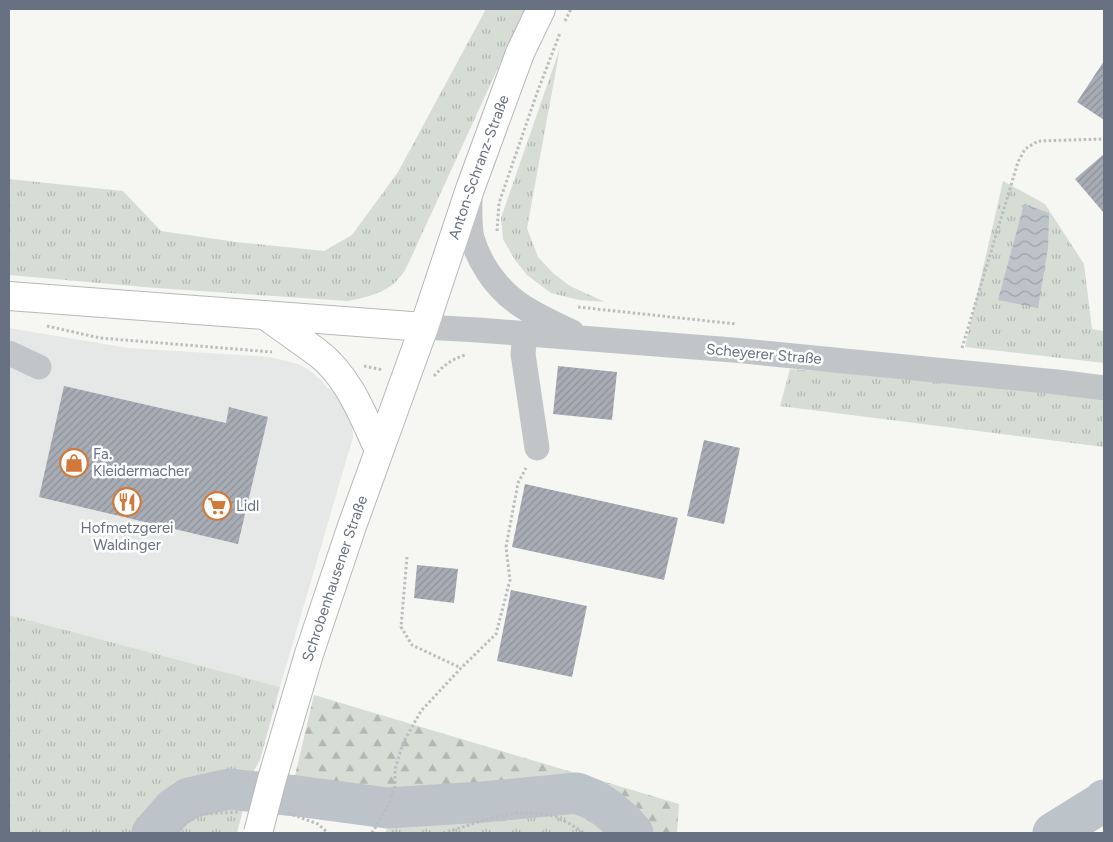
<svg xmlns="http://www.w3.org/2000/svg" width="1113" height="842" viewBox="0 0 1113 842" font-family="Figtree,sans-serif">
  <defs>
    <pattern id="grass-tufts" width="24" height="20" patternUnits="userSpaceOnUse" patternTransform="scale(1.25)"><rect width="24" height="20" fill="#d6ddd5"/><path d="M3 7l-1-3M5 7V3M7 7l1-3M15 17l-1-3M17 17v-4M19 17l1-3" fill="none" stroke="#b1b8b2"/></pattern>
    <pattern id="forest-firs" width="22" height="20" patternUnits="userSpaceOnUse" patternTransform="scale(1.25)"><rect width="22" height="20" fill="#d6ddd5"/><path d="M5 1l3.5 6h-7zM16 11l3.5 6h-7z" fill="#b1b8b2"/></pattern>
    <pattern id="water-waves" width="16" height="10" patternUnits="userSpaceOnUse" patternTransform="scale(1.25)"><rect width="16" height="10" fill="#bcc3c9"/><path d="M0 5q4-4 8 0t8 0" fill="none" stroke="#9da3a9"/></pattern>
    <pattern id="building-hatch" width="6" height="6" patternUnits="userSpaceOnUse" patternTransform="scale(1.25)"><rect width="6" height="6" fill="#a8adb5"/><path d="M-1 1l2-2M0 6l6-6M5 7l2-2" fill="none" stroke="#8d9199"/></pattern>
  </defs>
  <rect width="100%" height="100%" fill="#f6f6f3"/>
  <path fill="#e6e7e7" d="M 9,328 L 128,348 L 270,357 L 298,364 L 309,370 L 321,380 L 328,389 L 336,385 L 352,418 L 353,437 L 280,687 L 9,615 Z"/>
  <path fill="url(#grass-tufts)" d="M 486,9 L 525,9 L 410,260 C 407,266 404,273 399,278 C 387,293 367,297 348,301 L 156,288 L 9,275 L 9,179 L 123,191 L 161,231 L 236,242 L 324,251 L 352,235 L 398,172 Z
    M 560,48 L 527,228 L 538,257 L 554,274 L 570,286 L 605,302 L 579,300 L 551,293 L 527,275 L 515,260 L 503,239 L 501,218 Z
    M 1003,181 L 1045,204 L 1084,264 L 1092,329 L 1104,331 L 1104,363 L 965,347 Z
    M 790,369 L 976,382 L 1104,401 L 1104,447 L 780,406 Z
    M 9,615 L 280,687 L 260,760 L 252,774 L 237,833 L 9,833 Z
    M 569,796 L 586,802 L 605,811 L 626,829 L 628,833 L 385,833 L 395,813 Z"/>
  <path fill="url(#forest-firs)" d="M 314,695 L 679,804 L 677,833 L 643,833 C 593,773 541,785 471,794 C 461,795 451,797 441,797 C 420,798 397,795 376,793 C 348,790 320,787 293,784 Z"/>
  <path fill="url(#water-waves)" d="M 1024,204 L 1049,213 L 1048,248 L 1038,308 L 998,300 Z"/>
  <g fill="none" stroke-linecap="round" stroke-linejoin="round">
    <path stroke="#bcc3c9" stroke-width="41" d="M 152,833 L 173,809 L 189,798 L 229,789 L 297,796 L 387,808 L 483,802 L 577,793 L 594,800 L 608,809 L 624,823 L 633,833
      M 1053,833 L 1103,802 L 1104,800"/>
  </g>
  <path fill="url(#building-hatch)" d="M 1104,61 L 1104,120 L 1077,102 Z
    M 1104,154 L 1104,213 L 1075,179 Z
    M 558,366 L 617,372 L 612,420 L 553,414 Z
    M 64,386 L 226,423 L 229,407 L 268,417 L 238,544 L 39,497 Z
    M 704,440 L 740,448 L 724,524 L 687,516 Z
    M 525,484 L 678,518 L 664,580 L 512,547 Z
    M 417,565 L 458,569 L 454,603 L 414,598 Z
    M 511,590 L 587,606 L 572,677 L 497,661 Z"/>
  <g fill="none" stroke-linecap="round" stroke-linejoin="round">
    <defs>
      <g id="major">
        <path d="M 9,296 L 424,327"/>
        <path d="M 265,315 L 318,353 C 349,377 363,416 379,450"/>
        <path id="s1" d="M 272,779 L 309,654 L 352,526 L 424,327 L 470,189 L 520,53 L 541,9"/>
      </g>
    </defs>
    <use href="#major" stroke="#b6b8bc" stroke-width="30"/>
    <path stroke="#bcbdc0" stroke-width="3" stroke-dasharray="2.5 2.5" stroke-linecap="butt" d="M 565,21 L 571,9
      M 497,231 L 499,203 L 537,93 L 560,33
      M 578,307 L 736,324
      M 47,326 L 100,338 L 272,352
      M 962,348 L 1018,162 L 1025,149 L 1038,141 L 1104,139
      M 364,366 L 383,370
      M 434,376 C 443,366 452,359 465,355
      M 407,557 L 401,627 L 412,645 L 461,668
      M 288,813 L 318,824 L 328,833
      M 177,833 L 187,822 L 203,814 L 239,812
      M 372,833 L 387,808 L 395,786 L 395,769 L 403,743 L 421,711 L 461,668 L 496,634 L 510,580 L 506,547 L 518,483 L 526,468
      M 443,833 L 485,820 L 515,813 L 534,813 L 555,816 L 570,824 L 584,833"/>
    <path stroke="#c2c5c8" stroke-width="25" d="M 470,196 C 470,210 469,225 472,238 C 479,262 495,286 515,301 C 532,314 553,323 572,332
      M 424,327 L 478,330 L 733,350 L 1057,382 L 1104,388
      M 525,334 L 523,354 L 537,448
      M 9,353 L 39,367"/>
    <use href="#major" stroke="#fff" stroke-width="28"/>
    <defs>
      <path id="major-bridge" d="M 258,833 L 272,779"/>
    </defs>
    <use href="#major-bridge" stroke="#b6b8bc" stroke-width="30" stroke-linecap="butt"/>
    <use href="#major-bridge" stroke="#fff" stroke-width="28"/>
  </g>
  <defs>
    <symbol id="shop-ring" viewBox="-11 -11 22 22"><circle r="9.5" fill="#fff" stroke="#d27838" stroke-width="1.5"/><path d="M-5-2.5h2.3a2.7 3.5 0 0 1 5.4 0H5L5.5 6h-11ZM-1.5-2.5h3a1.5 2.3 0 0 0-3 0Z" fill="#d27838"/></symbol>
    <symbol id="restaurant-ring" viewBox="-11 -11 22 22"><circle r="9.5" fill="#fff" stroke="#d27838" stroke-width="1.5"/><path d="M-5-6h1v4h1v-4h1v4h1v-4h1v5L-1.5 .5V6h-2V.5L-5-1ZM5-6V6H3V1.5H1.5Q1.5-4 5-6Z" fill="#d27838"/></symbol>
    <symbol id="supermarket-ring" viewBox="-11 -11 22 22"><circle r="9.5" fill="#fff" stroke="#d27838" stroke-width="1.5"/><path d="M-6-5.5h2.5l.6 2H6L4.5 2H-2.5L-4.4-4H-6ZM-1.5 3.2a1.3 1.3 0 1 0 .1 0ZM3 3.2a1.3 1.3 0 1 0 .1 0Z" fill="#d27838"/></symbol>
  </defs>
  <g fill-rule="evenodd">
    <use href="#shop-ring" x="58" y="447" width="32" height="32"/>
    <use href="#restaurant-ring" x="111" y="486" width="32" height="32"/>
    <use href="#supermarket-ring" x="201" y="490" width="32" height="32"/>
  </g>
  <g text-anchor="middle" stroke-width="5" stroke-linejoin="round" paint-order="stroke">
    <g font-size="15" fill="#687181" stroke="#fff">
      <text dy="5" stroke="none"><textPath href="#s1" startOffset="646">Anton-Schranz-Straße</textPath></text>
      <text transform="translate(764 354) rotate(5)" y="5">Scheyerer Straße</text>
      <text dy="5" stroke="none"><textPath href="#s1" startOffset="210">Schrobenhausener Straße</textPath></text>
    </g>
    <g font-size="15" fill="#687181" stroke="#fff" text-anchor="start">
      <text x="93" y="459">Fa.<tspan x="93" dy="17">Kleidermacher</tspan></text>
      <text x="236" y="511">Lidl</text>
      <text x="127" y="533" text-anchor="middle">Hofmetzgerei<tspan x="127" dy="17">Waldinger</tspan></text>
    </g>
  </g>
  <rect width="1113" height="842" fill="none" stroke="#687181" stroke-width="20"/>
</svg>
